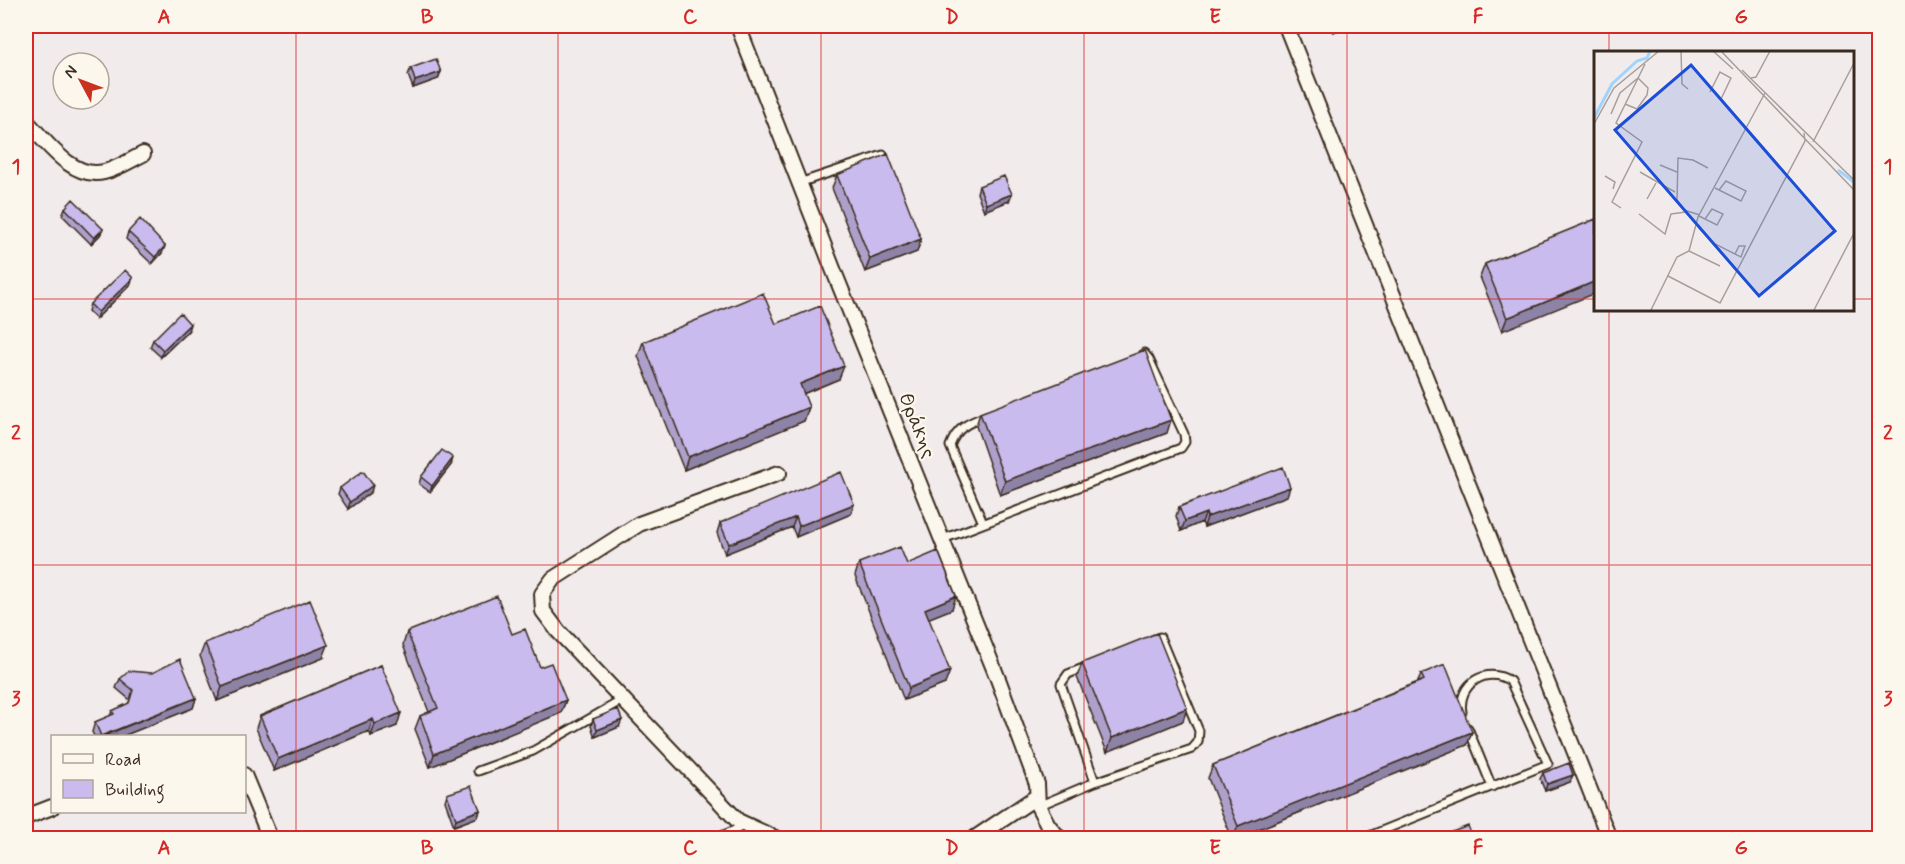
<svg xmlns="http://www.w3.org/2000/svg" width="1905" height="864" viewBox="0 0 1905 864" font-family="Mynerve,sans-serif">
  <rect width="100%" height="100%" fill="#f1ebec"/>
  <filter id="ink" filterUnits="userSpaceOnUse"><feTurbulence type="fractalNoise" baseFrequency=".0167" numOctaves="2"/><feDisplacementMap in="SourceGraphic" scale="12" xChannelSelector="R" yChannelSelector="G"/><feConvolveMatrix kernelMatrix="1 2 1 2 8 2 1 2 1" color-interpolation-filters="sRGB"/></filter>
  <g filter="url(#ink)">
    <g fill="none" stroke-linecap="round" stroke-linejoin="round">
      <defs>
        <path id="lane" d="M 799,183 L 883,155
          M 983,523 L 950,446 C 957,427 968,423 986,416
          M 943,539 L 1181,448 L 1185,442 L 1184,434 L 1149,359 L 1144,353
          M 1086,667 L 1068,674 L 1061,684 L 1095,782
          M 1468,728 L 1492,787
          M 478,771 L 533,751 L 624,699
          M 1038,806 L 1095,782 L 1192,749 L 1198,742 L 1199,731 L 1160,637 L 1152,640
          M 717,838 L 746,825
          M 1364,838 L 1548,764 L 1510,681 C 1487,665 1457,684 1462,712"/>
        <path id="street" d="M 738,26 L 835,274 L 998,679 L 1037,784 L 1038,806 L 1048,825 L 1059,838
          M 1286,26 L 1609,838
          M 26,121 C 46,141 72,180 104,172 C 117,169 131,160 143,154
          M 244,775 L 270,838
          M 26,817 L 52,807
          M 775,838 L 738,821 L 558,631 L 543,611 L 542,594 L 553,579 L 639,524 L 779,473
          M 975,838 L 1036,797"/>
      </defs>
      <use href="#lane" stroke="#3b2a1e" stroke-width="11"/>
      <use href="#street" stroke="#3b2a1e" stroke-width="18"/>
      <use href="#lane" stroke="#fbf7ec" stroke-width="7"/>
      <use href="#street" stroke="#fbf7ec" stroke-width="14"/>
    </g>
    <path fill="#ada1cc" stroke="#3b2a1e" stroke-width="1.5" d="M 1330,26 L 1350,26 L 1333,32 Z
      M 411,68 L 438,79 L 413,88 L 408,75 Z
      M 837,175 L 921,239 L 917,252 L 865,272 L 832,188 Z
      M 979,186 L 1009,201 L 984,211 L 977,193 Z
      M 65,208 L 103,229 L 100,235 L 91,244 L 62,215 Z
      M 1596,219 L 1502,331 L 1480,277 L 1485,264 Z
      M 128,232 L 165,246 L 162,253 L 152,264 L 126,239 Z
      M 130,285 L 96,319 L 88,311 L 90,304 Z
      M 776,324 L 839,379 L 803,394 L 809,407 L 804,421 L 684,470 L 638,356 L 643,342 Z
      M 188,331 L 161,357 L 150,347 L 153,340 Z
      M 980,413 L 1167,433 L 1000,495 L 976,426 Z
      M 451,465 L 430,492 L 419,484 L 421,477 Z
      M 340,488 L 371,492 L 348,509 L 338,494 Z
      M 1287,496 L 1204,527 L 1202,522 L 1181,531 L 1176,516 L 1179,507 Z
      M 854,504 L 851,514 L 796,537 L 792,527 L 725,554 L 717,533 L 720,523 Z
      M 859,563 L 907,564 L 952,609 L 929,618 L 945,684 L 904,700 L 855,576 Z
      M 407,632 L 512,634 L 540,667 L 566,700 L 561,713 L 430,767 L 415,729 L 420,716 L 429,712 L 403,645 Z
      M 205,643 L 323,658 L 217,701 L 200,656 Z
      M 1082,663 L 1183,721 L 1107,752 L 1077,677 Z
      M 381,665 L 397,726 L 371,736 L 369,731 L 274,771 L 256,728 L 260,716 Z
      M 1421,674 L 1467,745 L 1236,838 L 1232,838 L 1208,778 L 1213,765 L 1418,682 Z
      M 120,679 L 196,698 L 193,708 L 123,736 L 94,736 L 92,732 L 95,722 L 110,716 L 112,711 L 128,704 L 130,700 L 116,688 Z
      M 593,719 L 619,727 L 595,737 L 591,726 Z
      M 1543,773 L 1570,782 L 1545,791 L 1540,779 Z
      M 447,794 L 480,810 L 478,817 L 454,826 L 445,801 Z"/>
    <path fill="#8d83a6" stroke="#3b2a1e" stroke-width="1.5" d="M 1335,26 L 1350,26 L 1333,32 Z
      M 441,72 L 438,79 L 413,88 L 415,81 Z
      M 1012,194 L 1009,201 L 984,211 L 986,204 Z
      M 103,229 L 100,235 L 91,244 L 94,238 Z
      M 921,239 L 917,252 L 865,272 L 870,259 Z
      M 165,246 L 162,253 L 152,264 L 155,257 Z
      M 133,278 L 130,285 L 96,319 L 98,312 Z
      M 1596,281 L 1596,293 L 1502,331 L 1507,318 Z
      M 190,324 L 188,331 L 161,357 L 163,350 Z
      M 844,366 L 839,379 L 795,397 L 800,384 Z
      M 809,407 L 804,421 L 684,470 L 688,457 Z
      M 1171,420 L 1167,433 L 1000,495 L 1005,481 Z
      M 453,458 L 451,465 L 430,492 L 432,486 Z
      M 373,485 L 371,492 L 348,509 L 350,502 Z
      M 1290,487 L 1287,496 L 1204,527 L 1207,517 Z
      M 854,504 L 851,514 L 796,537 L 799,526 Z
      M 1206,513 L 1202,522 L 1181,531 L 1185,521 Z
      M 796,517 L 792,527 L 725,554 L 729,544 Z
      M 956,596 L 952,609 L 920,622 L 925,609 Z
      M 328,645 L 323,658 L 217,701 L 222,687 Z
      M 950,671 L 945,684 L 904,700 L 909,688 Z
      M 196,698 L 193,708 L 123,736 L 103,736 Z
      M 566,700 L 561,713 L 430,767 L 434,754 Z
      M 1187,708 L 1183,721 L 1107,752 L 1112,738 Z
      M 401,713 L 397,726 L 371,736 L 375,724 Z
      M 373,719 L 369,731 L 274,771 L 278,759 Z
      M 622,720 L 619,727 L 595,737 L 597,730 Z
      M 1472,732 L 1467,745 L 1236,838 L 1233,838 L 1238,826 Z
      M 1573,775 L 1570,782 L 1545,791 L 1547,784 Z
      M 480,810 L 478,817 L 454,826 L 456,819 Z"/>
    <path fill="#c9bbed" stroke="#3b2a1e" stroke-width="1.5" d="M 436,59 L 441,72 L 415,81 L 411,68 Z
      M 888,154 L 921,239 L 870,259 L 837,175 Z
      M 1004,176 L 1012,194 L 986,204 L 979,186 Z
      M 73,199 L 103,229 L 94,238 L 65,208 Z
      M 140,219 L 165,246 L 155,257 L 128,232 Z
      M 1596,219 L 1596,281 L 1507,318 L 1485,264 Z
      M 125,270 L 133,278 L 98,312 L 90,304 Z
      M 763,293 L 776,324 L 820,306 L 844,366 L 800,384 L 809,407 L 688,457 L 643,342 Z
      M 180,313 L 190,324 L 163,350 L 153,340 Z
      M 1145,350 L 1171,420 L 1005,481 L 980,413 Z
      M 442,450 L 453,458 L 432,486 L 421,477 Z
      M 1283,467 L 1290,487 L 1207,517 L 1206,513 L 1185,521 L 1179,507 Z
      M 363,471 L 373,485 L 350,502 L 340,488 Z
      M 841,472 L 854,504 L 799,526 L 796,517 L 729,544 L 720,523 Z
      M 900,547 L 907,564 L 938,551 L 956,596 L 925,609 L 950,671 L 909,688 L 859,563 Z
      M 497,596 L 512,634 L 525,629 L 540,667 L 551,663 L 566,700 L 434,754 L 420,716 L 438,708 L 407,632 Z
      M 310,600 L 328,645 L 222,687 L 205,643 Z
      M 1157,633 L 1187,708 L 1112,738 L 1082,663 Z
      M 180,659 L 196,698 L 101,736 L 95,722 L 114,714 L 112,711 L 129,703 L 133,690 L 120,679 L 129,671 L 152,673 Z
      M 1445,664 L 1472,732 L 1238,826 L 1213,765 L 1424,680 L 1421,674 Z
      M 381,665 L 401,713 L 375,724 L 373,719 L 278,759 L 260,716 Z
      M 618,709 L 622,720 L 597,730 L 593,719 Z
      M 1569,763 L 1573,775 L 1547,784 L 1543,773 Z
      M 471,786 L 480,810 L 456,819 L 447,794 Z
      M 1468,826 L 1473,838 L 1436,838 Z"/>
  </g>
  <path fill="none" stroke="#d62828" stroke-width="1.5" stroke-opacity="0.55" d="M 296,26 L 296,838M 558,26 L 558,838M 821,26 L 821,838M 1084,26 L 1084,838M 1347,26 L 1347,838M 1609,26 L 1609,52M 26,299 L 1596,299M 1852,299 L 1880,299M 1609,309 L 1609,838M 26,565 L 1880,565"/>
  <g text-anchor="middle" stroke-width="4.5" stroke-linejoin="round" paint-order="stroke">
    <g font-size="20" fill="#3b2a1e" stroke="#fbf7ec">
      <text transform="translate(918 425) rotate(68)" y="7">Θράκης</text>
    </g>
  </g>
  <g transform="translate(1594 51)">
    <rect width="260" height="260" fill="#f1ebec"/>
    <path fill="none" stroke="#a0d4fe" stroke-width="3" d="M 0,67 L 18,33 L 43,10 L 53,7 L 56,0M 244,119 L 260,131"/>
    <path fill="none" stroke="#a89e9a" stroke-width="1.5" d="M 87,0 L 88,33 L 94,38M 119,0 L 139,18M 127,0 L 260,139M 148,19 L 260,129M 157,27 L 162,26 L 176,0M 116,41 L 126,21 L 137,27 L 127,48M 17,63 L 26,42 L 44,27 L 54,37 L 53,44 L 43,58 L 31,53M 0,73 L 20,37 L 65,0M 219,91 L 260,12M 66,114 L 83,121M 46,121 L 81,141M 11,125 L 21,131 L 19,138M 121,137 L 147,150 L 152,140 L 132,130 L 125,139M 53,148 L 62,132M 27,157 L 18,151 L 48,91 L 22,72 L 51,13M 45,163 L 71,183 L 77,163 L 92,161M 106,164 L 90,159 L 83,149 L 84,107 L 99,109 L 114,117M 105,165 L 123,174 L 129,163 L 118,158 L 111,168M 104,176 L 119,192 L 147,206 L 151,195 L 145,195 L 141,203M 95,200 L 126,215M 74,225 L 126,252 L 211,90 L 210,82M 57,259 L 83,206 L 95,200 L 104,166 L 171,42M 220,259 L 260,182"/>
    <path fill="#1d4ed8" fill-opacity="0.15" stroke="#1d4ed8" stroke-width="3" d="M 97,14 L 241,180 L 165,245 L 21,79 Z"/>
    <rect width="260" height="260" fill="none" stroke="#3b2a1e" stroke-width="3"/>
  </g>
  <rect width="1905" height="864" fill="none" stroke="#fbf7ec" stroke-width="66"/>
  <rect x="51" y="735" width="195" height="78" fill="#fbf7ec" stroke="#aea59a" stroke-width="1.5"/>
  <rect x="63" y="754" width="30" height="9" fill="#fbf7ec" stroke="#aea59a" stroke-width="1.5"/>
  <text x="105" y="765" font-size="18" fill="#3b2a1e">Road</text>
  <rect x="63" y="780" width="30" height="18" fill="#c9bbed" stroke="#aea59a" stroke-width="1.5"/>
  <text x="105" y="795" font-size="18" fill="#3b2a1e">Building</text>
  <g transform="translate(81 81) rotate(311)"><circle r="28" fill="#fbf7ec" stroke="#aea59a" stroke-width="1.5"/>
  <path d="M0-4.5L10 22L0 15L-10 22Z" fill="#c8321e"/>
  <text y="-9" font-size="16" font-weight="bold" text-anchor="middle" fill="#3b2a1e">N</text>
  </g>
  <rect x="33" y="33" width="1839" height="798" fill="none" stroke="#d62828" stroke-width="2"/>
  <g font-size="20" text-anchor="middle" font-weight="bold" fill="#d62828">
    <text x="164" y="23">A</text>
    <text x="427" y="23">B</text>
    <text x="690" y="23">C</text>
    <text x="952" y="23">D</text>
    <text x="1215" y="23">E</text>
    <text x="1478" y="23">F</text>
    <text x="1741" y="23">G</text>
    <text x="16" y="173">1</text>
    <text x="1888" y="173">1</text>
    <text x="16" y="439">2</text>
    <text x="1888" y="439">2</text>
    <text x="16" y="705">3</text>
    <text x="1888" y="705">3</text>
    <text x="164" y="854">A</text>
    <text x="427" y="854">B</text>
    <text x="690" y="854">C</text>
    <text x="952" y="854">D</text>
    <text x="1215" y="854">E</text>
    <text x="1478" y="854">F</text>
    <text x="1741" y="854">G</text>
  </g>
</svg>
